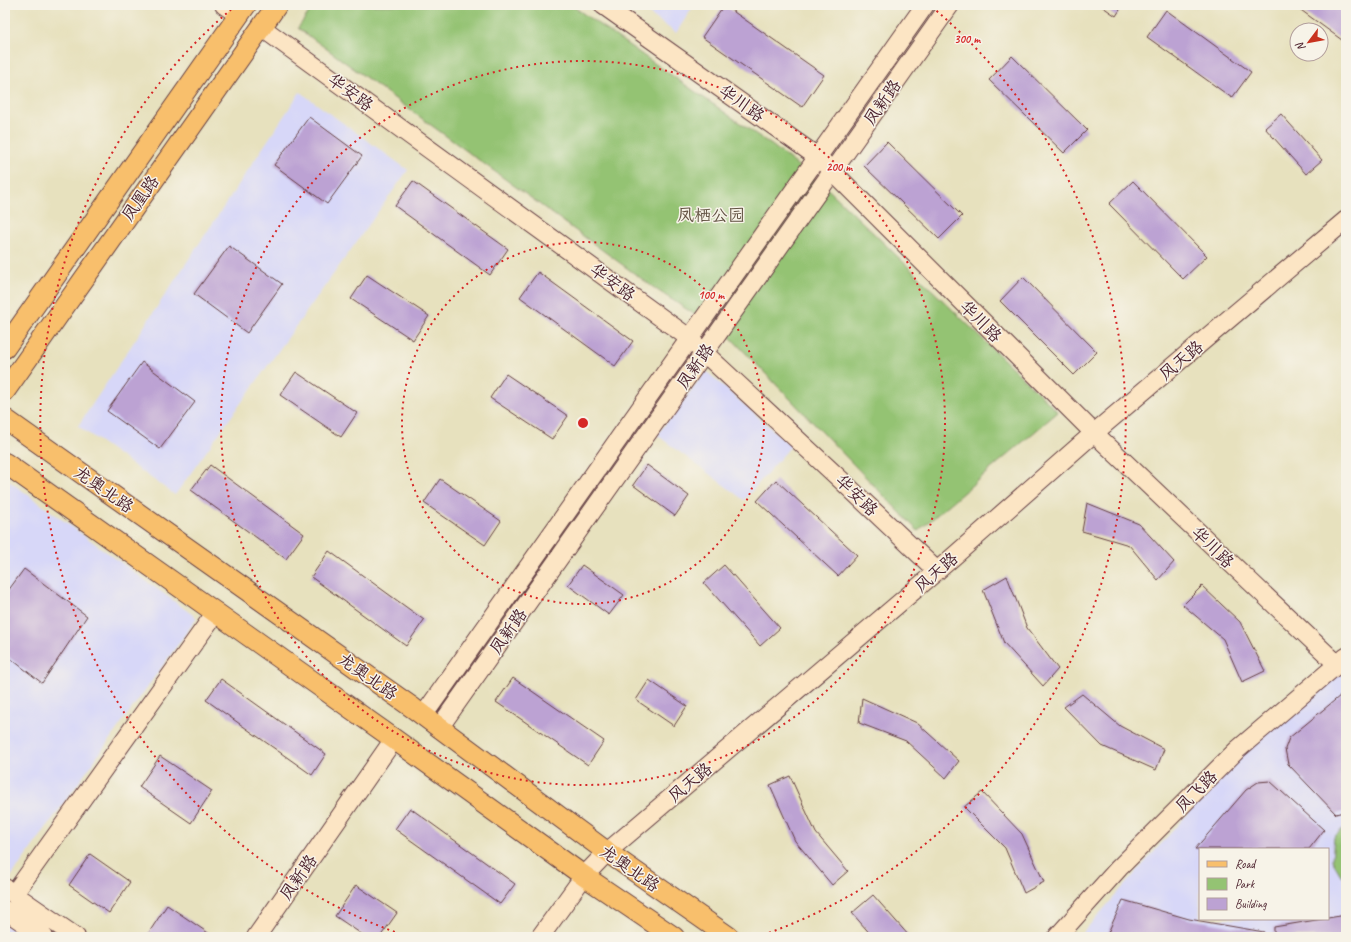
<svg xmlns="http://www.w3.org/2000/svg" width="1351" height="942" viewBox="0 0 1351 942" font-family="Caveat,'LXGW WenKai TC',sans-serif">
  <rect width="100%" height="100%" fill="#f7f3e8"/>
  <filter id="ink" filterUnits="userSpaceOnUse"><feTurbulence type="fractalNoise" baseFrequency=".025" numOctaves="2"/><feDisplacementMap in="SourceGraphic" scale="8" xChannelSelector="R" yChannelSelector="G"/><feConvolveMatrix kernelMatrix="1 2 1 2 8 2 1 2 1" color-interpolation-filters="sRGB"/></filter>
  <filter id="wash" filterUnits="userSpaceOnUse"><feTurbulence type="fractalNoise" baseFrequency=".012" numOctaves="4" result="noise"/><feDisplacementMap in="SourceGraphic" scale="16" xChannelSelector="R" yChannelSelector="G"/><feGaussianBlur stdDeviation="0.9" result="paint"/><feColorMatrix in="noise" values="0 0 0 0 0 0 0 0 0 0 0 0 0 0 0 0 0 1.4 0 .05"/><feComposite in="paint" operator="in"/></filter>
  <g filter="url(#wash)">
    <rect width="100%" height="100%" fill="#e7e1be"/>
    <path fill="#d7d7f8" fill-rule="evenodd" d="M 637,5 L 694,5 L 676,33 Z
      M 300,92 L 408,170 L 175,495 L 78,426 Z
      M 706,371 L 791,446 L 744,500 L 657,435 Z
      M 5,478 L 197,618 L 5,885 Z
      M 1346,667 L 1346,937 L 1079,937 L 1249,744 ZM 1200,849 L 1328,849 L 1328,919 L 1200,919 Z
      M 5,899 L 62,937 L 5,937 Z"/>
    <path fill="#94c373" stroke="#6f714f" d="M 314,5 L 571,5 L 773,146 L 830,191 L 1058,412 L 918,531 L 731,338 L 657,290 L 298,28 Z
      M 1346,826 L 1346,880 L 1342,877 L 1332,860 L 1334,837 Z"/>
    <g id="blocks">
      <path fill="#bca2d3" d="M 724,5 L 824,75 L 802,107 L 702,37 Z
        M 1100,5 L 1123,5 L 1116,16 Z
        M 1294,5 L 1346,5 L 1346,43 Z
        M 1166,10 L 1251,72 L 1232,98 L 1147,37 Z
        M 1012,56 L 1087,130 L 1064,153 L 989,80 Z
        M 1281,114 L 1322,160 L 1306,174 L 1265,128 Z
        M 309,117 L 362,156 L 327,204 L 274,165 Z
        M 887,142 L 962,216 L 939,239 L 864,166 Z
        M 413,181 L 508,249 L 490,275 L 395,206 Z
        M 1133,181 L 1207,256 L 1183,279 L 1109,204 Z
        M 229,246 L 282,284 L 247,333 L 194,294 Z
        M 538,272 L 633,341 L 615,366 L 520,297 Z
        M 367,275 L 429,316 L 413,340 L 351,299 Z
        M 1023,277 L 1097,352 L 1074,375 L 1000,301 Z
        M 142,362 L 195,402 L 160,449 L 107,411 Z
        M 296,372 L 357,413 L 341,437 L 280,395 Z
        M 506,374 L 568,416 L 552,439 L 490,398 Z
        M 210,465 L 304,534 L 286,559 L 191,490 Z
        M 647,465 L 689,496 L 675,516 L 633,485 Z
        M 440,479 L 501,521 L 485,545 L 424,503 Z
        M 776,480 L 857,555 L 838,576 L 757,501 Z
        M 1087,503 L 1139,524 L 1174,562 L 1158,580 L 1129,545 L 1082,531 Z
        M 329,551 L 424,620 L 406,646 L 311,577 Z
        M 582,565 L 624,595 L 609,615 L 568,585 Z
        M 724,565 L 780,628 L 760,646 L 704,583 Z
        M 24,569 L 87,616 L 42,683 L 5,654 L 5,595 Z
        M 1007,576 L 1027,628 L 1058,669 L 1043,686 L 1004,643 L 983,590 Z
        M 1202,586 L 1240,622 L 1265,671 L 1242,682 L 1223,639 L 1183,605 Z
        M 513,678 L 604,741 L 588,765 L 496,702 Z
        M 221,679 L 326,754 L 312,775 L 206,700 Z
        M 649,680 L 687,706 L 674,726 L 636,700 Z
        M 1346,691 L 1346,810 L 1343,812 L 1336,814 L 1288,764 L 1285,749 L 1289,738 Z
        M 1082,694 L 1120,726 L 1164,749 L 1156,770 L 1102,746 L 1064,707 Z
        M 862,698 L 917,723 L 959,761 L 946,778 L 906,741 L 859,723 Z
        M 160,756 L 212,791 L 191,823 L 139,787 Z
        M 790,776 L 816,833 L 848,871 L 832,885 L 795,841 L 770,785 Z
        M 1270,781 L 1324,830 L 1309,849 L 1195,849 L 1246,790 L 1258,782 Z
        M 982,792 L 1022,834 L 1044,882 L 1024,893 L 1005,848 L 964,807 Z
        M 410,808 L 515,884 L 500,904 L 395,829 Z
        M 90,854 L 130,882 L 109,913 L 69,885 Z
        M 356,885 L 397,913 L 380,937 L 366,937 L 335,916 Z
        M 873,895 L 910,937 L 873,937 L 852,913 Z
        M 1123,900 L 1189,919 L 1264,932 L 1264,937 L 1106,937 Z
        M 167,905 L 214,937 L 146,937 Z
        M 1346,915 L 1346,937 L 1274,937 L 1274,927 Z"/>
    </g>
  </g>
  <g filter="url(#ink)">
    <use href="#blocks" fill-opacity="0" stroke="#623c41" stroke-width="1"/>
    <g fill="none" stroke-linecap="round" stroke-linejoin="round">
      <defs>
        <path id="secondary" d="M 224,5 L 239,15
          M 603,5 L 819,158 L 1094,433 L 1337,664
          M 261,27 L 685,335 L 841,480 L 937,571
          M 423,716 L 925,5
          M 439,728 L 950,5
          M 5,888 L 76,937
          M 14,894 L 216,612
          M 5,910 L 44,937
          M 256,937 L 394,739
          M 540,937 L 584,876 L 607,852 L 937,571 L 1094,433 L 1346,220
          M 1057,937 L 1119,868 L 1237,750 L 1346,657"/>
        <path id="primary" d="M 5,348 L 246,5
          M 5,391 L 277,5
          M 5,419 L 413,708 L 607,852 L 729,937
          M 5,463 L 394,739 L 584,876 L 674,937"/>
      </defs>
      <use href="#secondary" stroke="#623c41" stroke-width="20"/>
      <use href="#primary" stroke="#623c41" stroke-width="22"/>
      <use href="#secondary" stroke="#fce5c4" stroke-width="18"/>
      <use href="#primary" stroke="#f8bf6c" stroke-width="20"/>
    </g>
  </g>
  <g fill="none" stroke="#d62828" stroke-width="2" stroke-dasharray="2 4">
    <circle cx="583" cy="423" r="181"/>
    <circle cx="583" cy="423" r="362"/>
    <path d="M406 936A543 543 0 0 1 234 7M932 7A543 543 0 0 1 760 936"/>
  </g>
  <g text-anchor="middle" stroke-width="3" stroke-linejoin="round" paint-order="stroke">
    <g font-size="17" fill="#4a1f2b" stroke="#f7f3e8">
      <text transform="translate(351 92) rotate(36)" y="6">华安路</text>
      <text transform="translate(882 102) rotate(-55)" y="6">凤新路</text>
      <text transform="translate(742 103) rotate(35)" y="6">华川路</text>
      <text transform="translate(140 198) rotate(-55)" y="6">凤凰路</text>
      <text transform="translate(613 282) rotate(36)" y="6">华安路</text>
      <text transform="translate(981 321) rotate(45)" y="6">华川路</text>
      <text transform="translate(1181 360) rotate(-40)" y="6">风天路</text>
      <text transform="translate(695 366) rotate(-55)" y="6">凤新路</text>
      <text transform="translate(104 489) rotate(35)" y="6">龙奥北路</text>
      <text transform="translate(857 495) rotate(44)" y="6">华安路</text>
      <text transform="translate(1213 547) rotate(44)" y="6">华川路</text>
      <text transform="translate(936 572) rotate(-41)" y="6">风天路</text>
      <text transform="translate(508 631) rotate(-55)" y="6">凤新路</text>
      <text transform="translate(368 676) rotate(35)" y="6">龙奥北路</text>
      <text transform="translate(690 782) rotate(-40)" y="6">风天路</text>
      <text transform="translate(1196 791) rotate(-45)" y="6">凤飞路</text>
      <text transform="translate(630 868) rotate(35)" y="6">龙奥北路</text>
      <text transform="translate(298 877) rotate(-55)" y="6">凤新路</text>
    </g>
    <g font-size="17" fill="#605041" stroke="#f7f3e8">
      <text x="711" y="221">凤栖公园</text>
    </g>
  </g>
  <circle cx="583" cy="423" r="6" fill="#d62828" stroke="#f7f3e8" stroke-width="2"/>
  <g font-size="12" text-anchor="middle" font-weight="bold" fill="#d62828" stroke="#f7f3e8" stroke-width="3" stroke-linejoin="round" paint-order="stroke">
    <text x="967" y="43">300 m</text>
    <text x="839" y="171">200 m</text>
    <text x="711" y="299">100 m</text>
  </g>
  <rect width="1351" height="942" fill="none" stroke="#f7f3e8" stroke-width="20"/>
  <rect x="1199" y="848" width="130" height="72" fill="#f7f3e8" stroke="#b29e9c"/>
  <rect x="1207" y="861" width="20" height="6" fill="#f8bf6c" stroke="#b29e9c"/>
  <text x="1235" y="868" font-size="12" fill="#4a1f2b">Road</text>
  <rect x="1207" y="878" width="20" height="12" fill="#94c373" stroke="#b29e9c"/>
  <text x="1235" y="888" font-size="12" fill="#4a1f2b">Park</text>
  <rect x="1207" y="898" width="20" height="12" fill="#bca2d3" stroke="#b29e9c"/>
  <text x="1235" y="908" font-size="12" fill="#4a1f2b">Building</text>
  <g transform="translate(1309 42) rotate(238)"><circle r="19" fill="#f7f3e8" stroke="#b29e9c"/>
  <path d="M0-3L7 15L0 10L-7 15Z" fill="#c8321e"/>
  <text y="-6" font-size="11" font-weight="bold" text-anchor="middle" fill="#4a1f2b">N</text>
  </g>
</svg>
